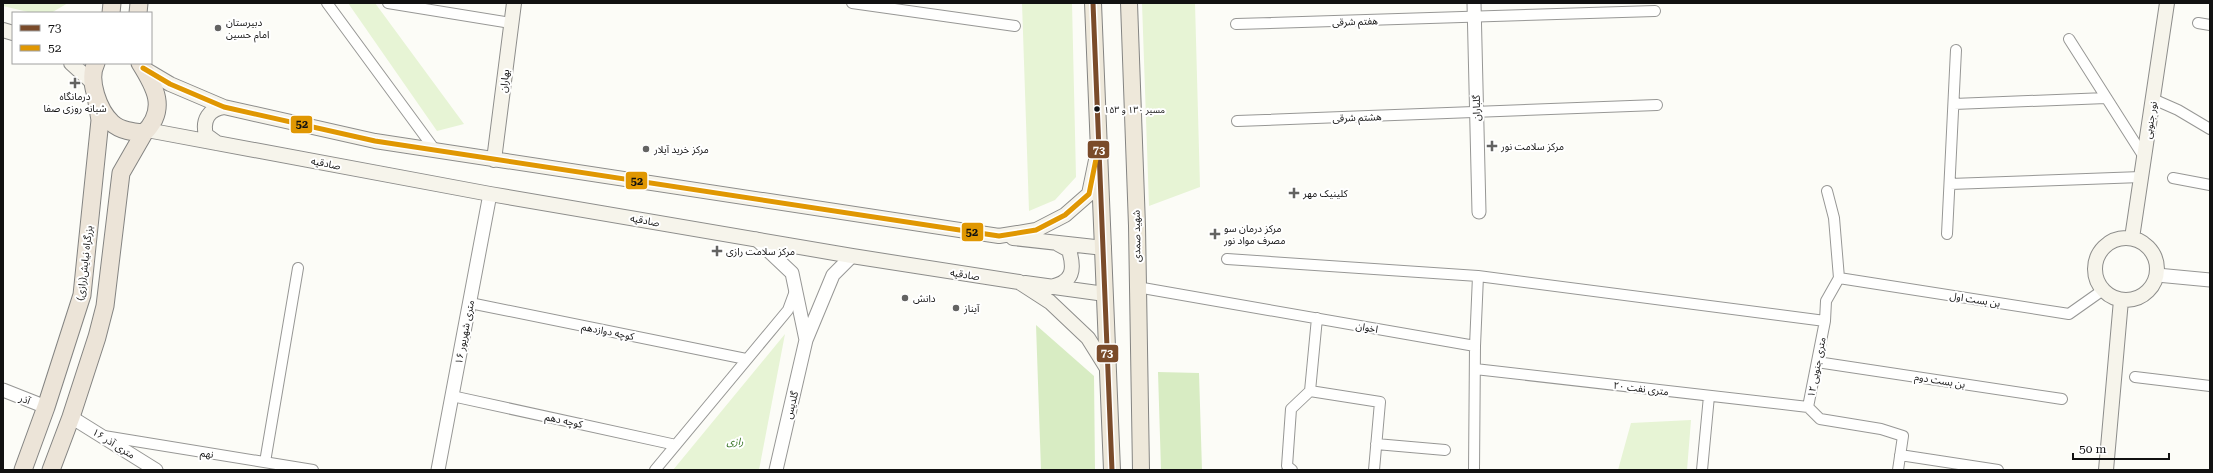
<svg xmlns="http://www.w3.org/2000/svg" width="2213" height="473" viewBox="0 0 2213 473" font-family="'Roboto Serif','Noto Sans Arabic',serif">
  <rect width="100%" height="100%" fill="#fcfcf7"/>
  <path fill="#e7f4d5" d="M 3,3 L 68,3 L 51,13 L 32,13 L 3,6 Z
    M 348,3 L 375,3 L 464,124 L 437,131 Z
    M 1022,3 L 1072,3 L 1076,177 L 1055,200 L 1029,211 Z
    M 1142,3 L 1195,3 L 1200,187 L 1149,206 Z
    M 785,334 L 759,470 L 673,470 Z
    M 1691,420 L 1687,470 L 1618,470 L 1631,423 Z"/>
  <path fill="#d8ecc3" d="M 1036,325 L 1094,376 L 1095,470 L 1041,470 Z
    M 1158,372 L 1199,373 L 1202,470 L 1161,470 Z"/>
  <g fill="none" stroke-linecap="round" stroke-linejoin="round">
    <defs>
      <path id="minor" d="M 327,3 L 435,150
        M 388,3 L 511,23
        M 852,3 L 1015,26
        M 2198,23 L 2210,25
        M 1236,24 L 1655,11
        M 2069,39 L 2144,157
        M 2153,99 L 2178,110 L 2210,129
        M 1954,104 L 2106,98
        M 1237,121 L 1657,105
        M 2173,178 L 2210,185
        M 1950,184 L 2141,177
        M 1827,191 L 1834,218 L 1839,278 L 1826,301 L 1825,321 L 1808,407 L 1820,419 L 1881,429 L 1903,436 L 1898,470
        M 1947,234 L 1956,50
        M 1227,259 L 1478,276
        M 1839,278 L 2069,314 L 2103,290
        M 1137,287 L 1475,346 L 1474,470
        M 470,303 L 746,359
        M 1475,346 L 1478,276 L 1825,321
        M 1817,362 L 2062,399
        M 1475,369 L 1808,407
        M 2135,377 L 2210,386
        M 1310,391 L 1380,402 L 1374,470
        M 452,396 L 676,445
        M 104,436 L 313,470
        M 1376,444 L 1445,450
        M 1900,455 L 1998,470
        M 265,462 L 298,268
        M 655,470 L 788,310 L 795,291
        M 1292,470 L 1287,466 L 1291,409 L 1310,391 L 1317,318
        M 1702,470 L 1709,396"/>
      <path id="tertiary" d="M 1474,3 L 1479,212
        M 756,239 L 792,273 L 806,340
        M 2157,275 L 2210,280
        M 3,390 L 46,407
        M 71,417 L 156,470
        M 438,470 L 490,194
        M 776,470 L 806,340 L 833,275 L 852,256"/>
      <path id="secondary" d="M 3,30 L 13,33
        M 71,63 L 93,83
        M 143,68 L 170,84 L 224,107 L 375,141 L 999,236 L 1036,230 L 1065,215 L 1089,194 L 1096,160
        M 147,130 L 490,194 L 852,256 L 1019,282 L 1050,302 L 1088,338 L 1108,370
        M 217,143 L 206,135 C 202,120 209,109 224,107
        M 494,160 L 514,3
        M2095 269a31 31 0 1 1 62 0a31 31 0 1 1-62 0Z
        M 1013,238 L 1104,248
        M 2132,238 L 2167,3
        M 1025,283 L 1105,294
        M 1051,287 C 1073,282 1075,270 1069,250 L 1058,244
        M 2106,470 L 2121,300"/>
      <path id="primary" d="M 1093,3 L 1112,470
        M 1129,3 L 1137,226 L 1141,470"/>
      <path id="trunk" d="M 111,13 L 112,3
        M 138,13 L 139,3
        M 96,63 C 87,80 99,111 112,123 C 121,131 133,132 144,133 C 168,109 155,87 140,63
        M 23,470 L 46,407 L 82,295 L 100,120 L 96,96
        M 51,470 L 71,417 L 97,337 L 105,306 L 121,173 L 144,133"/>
    </defs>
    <use href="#minor" stroke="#979795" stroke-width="12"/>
    <use href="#tertiary" stroke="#979795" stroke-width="15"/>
    <use href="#secondary" stroke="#8d8d8b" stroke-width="16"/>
    <use href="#primary" stroke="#848482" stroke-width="18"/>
    <use href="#trunk" stroke="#848482" stroke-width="19"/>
    <use href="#minor" stroke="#fffffe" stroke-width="10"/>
    <use href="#tertiary" stroke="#fffffe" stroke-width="13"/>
    <use href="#secondary" stroke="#f6f4eb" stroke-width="14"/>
    <use href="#primary" stroke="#eee8da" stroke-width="16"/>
    <use href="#trunk" stroke="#ece4d8" stroke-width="17"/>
    <defs>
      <path id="bus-1" d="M 1093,3 L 1112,470"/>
      <path id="bus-2" d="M 143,68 L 170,84 L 224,107 L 375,141 L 999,236 L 1036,230 L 1065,215 L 1089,194 L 1097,154"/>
    </defs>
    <use href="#bus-1" stroke="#fff" stroke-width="8"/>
    <use href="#bus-2" stroke="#fff" stroke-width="8"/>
    <use href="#bus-1" stroke="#7a4b2a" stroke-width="5"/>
    <use href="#bus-2" stroke="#e09702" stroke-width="5"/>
  </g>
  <g fill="#636362" stroke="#fff" stroke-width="1.5">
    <circle cx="218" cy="28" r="4"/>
    <path d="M73 77h4v4h4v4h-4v4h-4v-4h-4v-4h4z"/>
    <path d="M1490 140h4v4h4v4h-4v4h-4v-4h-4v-4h4z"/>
    <circle cx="646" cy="149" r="4"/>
    <path d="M1292 187h4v4h4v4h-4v4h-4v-4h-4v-4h4z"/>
    <path d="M1213 228h4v4h4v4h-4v4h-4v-4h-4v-4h4z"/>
    <path d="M715 245h4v4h4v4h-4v4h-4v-4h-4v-4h4z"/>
    <circle cx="905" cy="298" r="4"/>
    <circle cx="956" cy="308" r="4"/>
  </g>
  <circle fill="#111" stroke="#fff" stroke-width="1.5" cx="1097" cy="109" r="3.5"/>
  <g text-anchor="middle" stroke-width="4" stroke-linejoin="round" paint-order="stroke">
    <g font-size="9" fill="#111" stroke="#fff" text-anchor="start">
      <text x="1104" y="113">مسیر ۱۳۰ و ۱۵۳</text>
    </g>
    <g font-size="10" fill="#111" stroke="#fff">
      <text transform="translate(1355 21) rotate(-2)" y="4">هفتم شرقی</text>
      <text transform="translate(504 81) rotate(-83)" y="4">بهاران</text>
      <text transform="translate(1476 108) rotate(-91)" y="4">گلباران</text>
      <text transform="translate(1357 117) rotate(-2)" y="4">هشتم شرقی</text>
      <text transform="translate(2150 120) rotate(-81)" y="4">نور جنوبی</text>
      <text transform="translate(326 163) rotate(11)" y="4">صادقیه</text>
      <text transform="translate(645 220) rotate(10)" y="4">صادقیه</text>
      <text transform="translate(1136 236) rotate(-91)" y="4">شهید صمدی</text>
      <text transform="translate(84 263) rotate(-83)" y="4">بزرگراه نیایش(رازی)</text>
      <text transform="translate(965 274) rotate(9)" y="4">صادقیه</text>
      <text transform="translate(1975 299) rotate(9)" y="4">بن بست اول</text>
      <text transform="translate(1367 327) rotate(10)" y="4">اخوان</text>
      <text transform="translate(608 331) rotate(11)" y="4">کوچه دوازدهم</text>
      <text transform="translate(464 332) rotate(-79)" y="4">۱۶ متری شهریور</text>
      <text transform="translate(1816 367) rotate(-79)" y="4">۱۲ متری جنوبی</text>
      <text transform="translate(1940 380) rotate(9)" y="4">بن بست دوم</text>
      <text transform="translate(1641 388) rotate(7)" y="4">۲۰ متری نفت</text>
      <text transform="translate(25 399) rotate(21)" y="4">آذر</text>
      <text transform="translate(791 405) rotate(-76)" y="4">گلدیس</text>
      <text transform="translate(564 420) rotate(12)" y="4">کوچه دهم</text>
      <text transform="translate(114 443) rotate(32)" y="4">۱۶ متری آذر</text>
      <text transform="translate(207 453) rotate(9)" y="4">نهم</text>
    </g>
    <g font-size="10" fill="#111" stroke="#fff" text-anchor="start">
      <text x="226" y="26">دبیرستان<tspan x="226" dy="12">امام حسین</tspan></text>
      <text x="75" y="100" text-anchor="middle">درمانگاه<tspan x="75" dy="12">شبانه روزی صفا</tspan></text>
      <text x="1501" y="150">مرکز سلامت نور</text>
      <text x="654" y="153">مرکز خرید آیلار</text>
      <text x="1303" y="197">کلینیک مهر</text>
      <text x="1224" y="232">مرکز درمان سو<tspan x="1224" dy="12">مصرف مواد نور</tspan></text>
      <text x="726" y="255">مرکز سلامت رازی</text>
      <text x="913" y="302">دانش</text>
      <text x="964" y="312">آیناز</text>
    </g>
    <g font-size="10" font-style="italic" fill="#2e6e1b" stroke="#fff">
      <text x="735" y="445">رازی</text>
    </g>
  </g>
  <g stroke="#fff" stroke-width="1.5">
    <rect x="290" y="115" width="23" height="19" rx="4" fill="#e09702"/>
    <rect x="1087" y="140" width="23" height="19" rx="4" fill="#7a4b2a"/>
    <rect x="625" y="171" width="23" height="19" rx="4" fill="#e09702"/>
    <rect x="961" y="222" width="23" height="20" rx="4" fill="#e09702"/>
    <rect x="1096" y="344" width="23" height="19" rx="4" fill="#7a4b2a"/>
  </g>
  <g font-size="11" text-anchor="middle" font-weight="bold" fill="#fff">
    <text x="1099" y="154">73</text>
    <text x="1107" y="357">73</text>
  </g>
  <g font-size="11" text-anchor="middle" font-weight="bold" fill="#111">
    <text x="302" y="128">52</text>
    <text x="637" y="185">52</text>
    <text x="972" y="236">52</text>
  </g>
  <rect width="2213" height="473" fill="none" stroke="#111111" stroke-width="8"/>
  <rect x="12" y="12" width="140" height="52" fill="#ffffff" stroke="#a0a0a0"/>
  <rect x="20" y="25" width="20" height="6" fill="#7a4b2a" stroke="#a0a0a0"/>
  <text x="48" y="32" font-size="12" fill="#111111">73</text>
  <rect x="20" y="45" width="20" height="6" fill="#e09702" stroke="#a0a0a0"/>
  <text x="48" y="52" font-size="12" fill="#111111">52</text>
  <path d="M2073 453v6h96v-6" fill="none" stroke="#111111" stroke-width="2"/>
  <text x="2079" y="453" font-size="12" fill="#111111" stroke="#ffffff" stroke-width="3" paint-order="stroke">50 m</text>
</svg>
